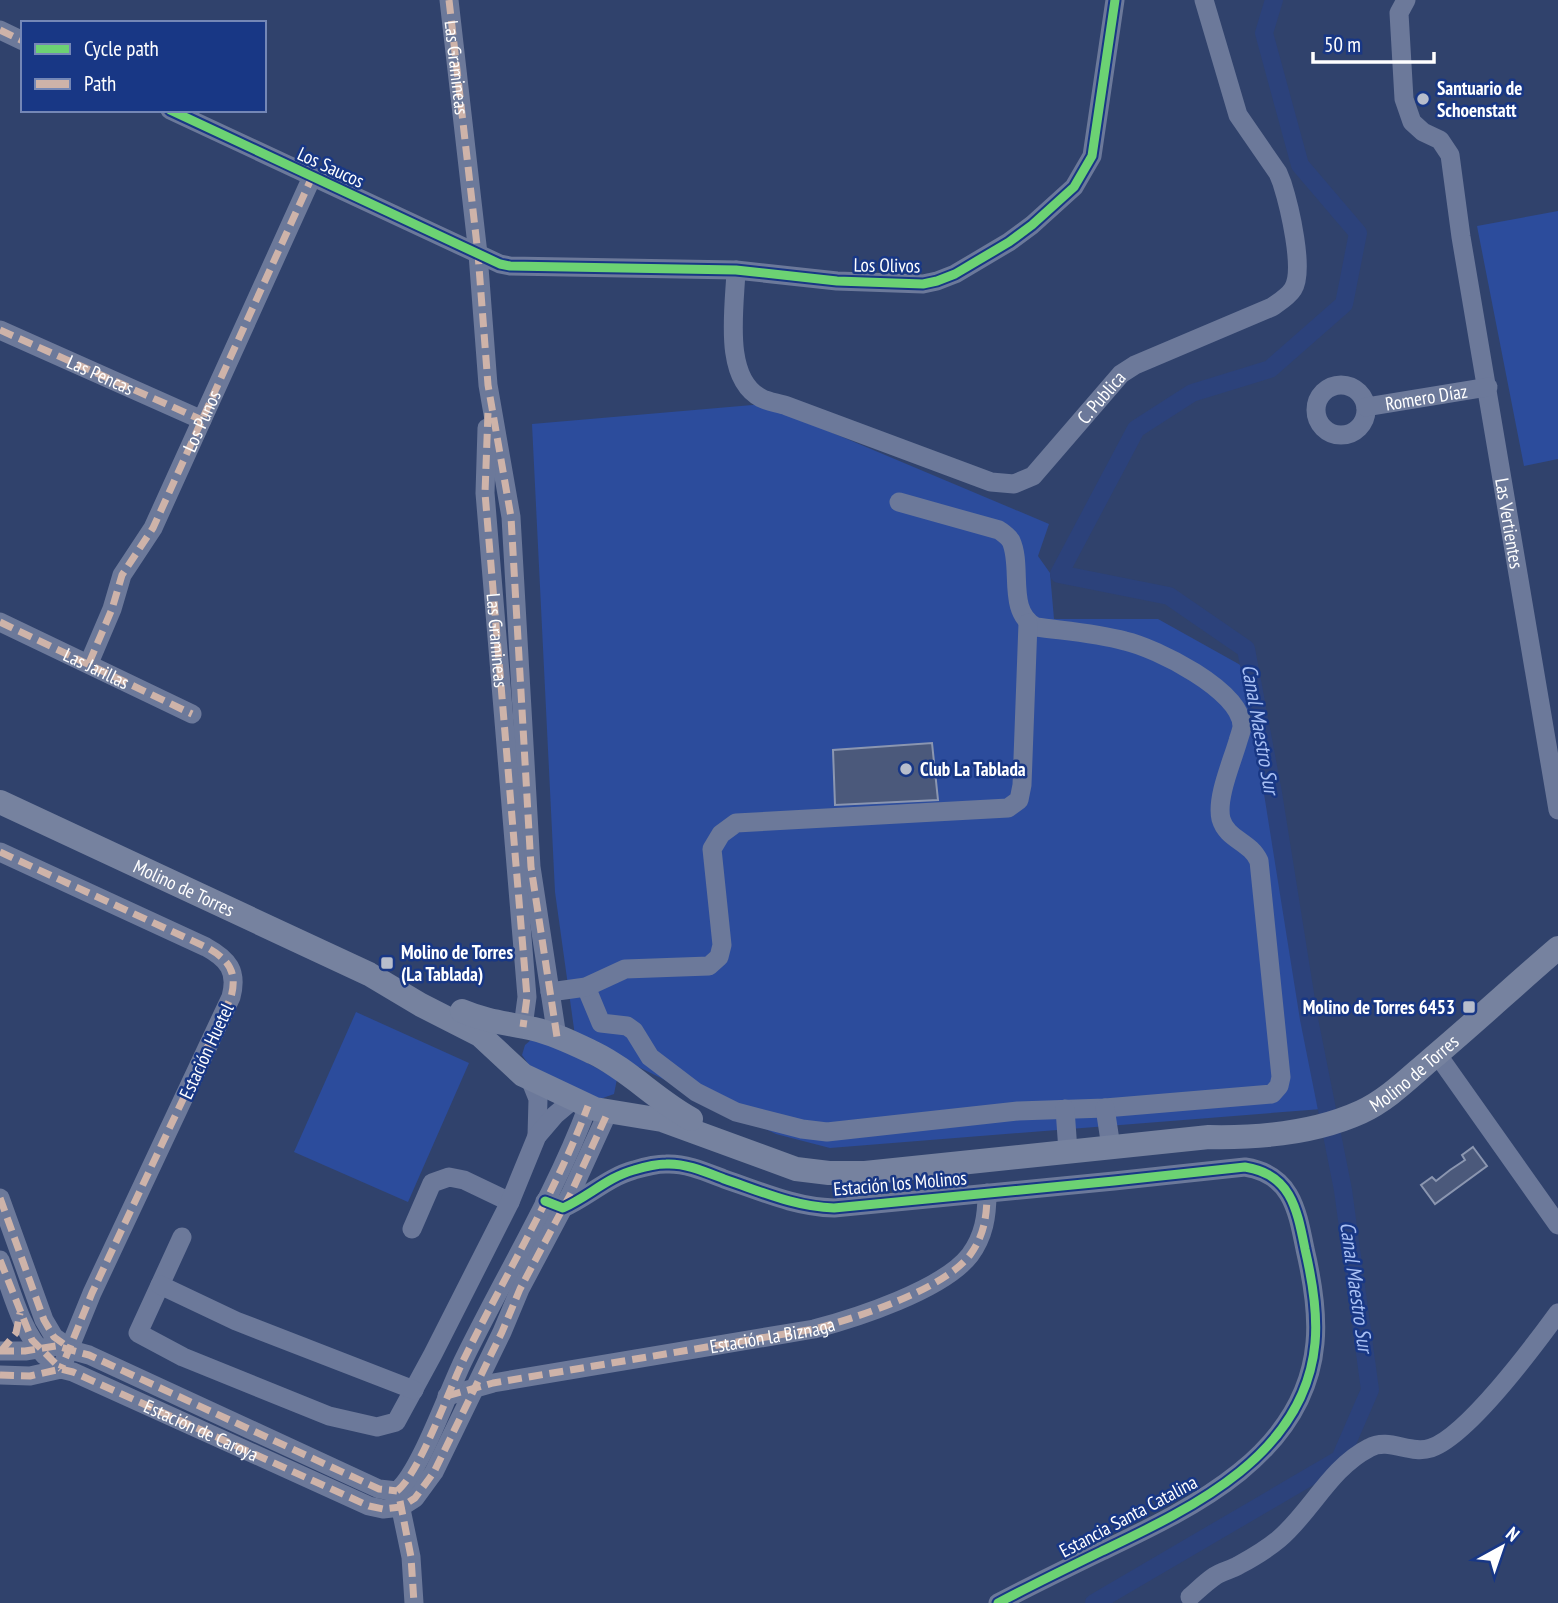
<svg xmlns="http://www.w3.org/2000/svg" width="1558" height="1603" viewBox="0 0 1558 1603" font-family="'PT Sans Narrow',sans-serif">
  <rect width="100%" height="100%" fill="#30426c"/>
  <path fill="#2c4c9c" d="M 1558,211 L 1558,459 L 1524,466 L 1477,226 Z
    M 764,404 L 1049,524 L 1038,556 L 1050,573 L 1054,619 L 1158,619 L 1244,667 L 1283,871 L 1322,1109 L 830,1148 L 776,1134 L 575,1036 L 555,892 L 532,424 Z
    M 356,1012 L 469,1063 L 408,1202 L 294,1152 Z
    M 532,1039 L 543,1039 L 617,1079 L 614,1094 L 600,1099 L 531,1068 L 522,1055 L 525,1045 Z"/>
  <g fill="none" stroke-linecap="round" stroke-linejoin="round">
    <path stroke="#2c427b" stroke-width="18" d="M 1094,1603 L 1340,1459 L 1370,1390 L 1343,1190 L 1309,1019 L 1273,793 L 1246,649 L 1169,596 L 1059,574 L 1136,429 L 1192,393 L 1270,369 L 1344,304 L 1358,233 L 1300,165 L 1264,33 L 1274,0"/>
  </g>
  <path fill="#4b597b" stroke="#8b96b0" stroke-width="2" d="M 932,743 L 938,800 L 835,805 L 833,750 Z
    M 1473,1147 L 1487,1166 L 1435,1204 L 1421,1185 L 1432,1177 L 1436,1181 L 1450,1170 L 1465,1160 L 1462,1155 Z"/>
  <g fill="none" stroke-linecap="round" stroke-linejoin="round">
    <g stroke="#6c799a" stroke-width="19">
      <path d="M 449,0 L 478,254 L 488,385 L 511,517 L 531,867 L 557,1037"/>
      <path id="s1" d="M 1406,0 L 1399,13 L 1404,99 L 1412,122 L 1423,132 L 1440,140 L 1450,155 L 1461,237 L 1558,810"/>
      <path d="M 0,30 L 23,41"/>
      <path d="M 170,110 L 500,264 L 510,266 L 736,270 L 837,281 L 923,284 L 937,281 L 955,274 L 1009,242 L 1032,225 L 1074,187 L 1092,156 L 1115,0"/>
      <path id="s2" d="M 736,270 C 735,306 722,378 761,398 C 768,402 779,403 787,406 L 991,482 L 1014,484 L 1033,476 L 1121,374 L 1135,365 L 1272,307 C 1279,302 1288,297 1293,289 C 1305,270 1289,205 1282,183 L 1278,173 L 1238,115 L 1204,0"/>
      <path d="M 0,330 L 202,420"/>
      <circle cx="1341" cy="410" r="25"/>
      <path id="s3" d="M 1366,407 L 1488,387"/>
      <path d="M 487,428 L 485,493 L 527,997 L 523,1027"/>
      <path id="s4" d="M 0,622 L 192,714"/>
      <path id="s5" d="M 89,663 L 112,609 L 122,575 L 153,528 L 312,177"/>
      <path d="M 0,852 L 206,947 C 228,959 238,971 231,997 L 92,1293 L 61,1369"/>
      <path d="M 586,987 L 601,1023 L 627,1026 L 634,1031 L 650,1057 L 696,1092 L 736,1112 L 802,1129 L 827,1132 L 1018,1111 L 1105,1108 L 1272,1094 L 1279,1086 L 1281,1077 L 1259,861 C 1250,841 1227,840 1221,819 C 1216,798 1232,762 1238,741 C 1239,737 1242,730 1242,726 C 1241,690 1156,648 1125,641 C 1096,633 1065,631 1036,627 C 1006,612 1023,567 1011,541 C 1008,536 1003,533 999,530 L 899,502"/>
      <path d="M 550,992 L 586,987 L 625,969 L 709,966 L 719,957 L 722,945 L 712,849 L 721,834 L 736,823 L 1008,808 L 1019,800 L 1022,785 L 1028,623"/>
      <path d="M 1437,1054 L 1558,1225"/>
      <path d="M 530,1079 L 538,1099 L 537,1136"/>
      <path d="M 1105,1108 L 1111,1147"/>
      <path d="M 1065,1109 L 1068,1151"/>
      <path d="M 0,1198 L 44,1320 L 54,1337 L 68,1347"/>
      <path d="M 545,1201 L 563,1208 C 588,1197 608,1177 634,1170 C 644,1167 656,1164 666,1164 C 686,1163 706,1172 724,1179 C 760,1191 795,1207 834,1208 L 1114,1181 L 1245,1167 C 1291,1174 1297,1209 1305,1249 C 1312,1279 1318,1312 1315,1343 C 1305,1455 1192,1508 1102,1551 C 1067,1568 1032,1585 998,1603"/>
      <path d="M 412,1229 L 432,1183 L 449,1177 L 464,1180 L 510,1202"/>
      <path d="M 182,1237 L 138,1333 L 183,1357 L 329,1416 L 377,1427 L 396,1422 L 433,1354 L 510,1202 L 537,1136 L 555,1115 L 574,1099"/>
      <path d="M 0,1260 C 12,1292 21,1331 45,1356"/>
      <path d="M 160,1285 L 236,1321 L 414,1390"/>
      <path d="M 0,1351 L 25,1351 L 56,1346 L 89,1355 L 379,1489 L 397,1491"/>
      <path id="s6" d="M 0,1375 L 30,1376 L 61,1369 L 73,1372 L 369,1506 L 383,1509 L 401,1507 L 415,1498 L 434,1472 L 502,1332 L 520,1289 L 571,1193 L 608,1112"/>
      <path id="s7" d="M 447,1396 L 493,1383 L 814,1329 C 856,1318 943,1290 970,1255 C 984,1236 987,1216 987,1193"/>
      <path d="M 397,1491 C 420,1473 449,1389 464,1359 C 505,1275 555,1194 588,1106"/>
      <path d="M 398,1495 L 411,1557 L 414,1603"/>
      <path d="M 1190,1597 C 1198,1590 1206,1582 1215,1576 C 1222,1571 1231,1570 1239,1565 C 1252,1558 1267,1549 1279,1539 C 1311,1512 1330,1468 1369,1448 C 1389,1437 1410,1455 1431,1448 C 1467,1436 1534,1346 1558,1313"/>
    </g>
    <g stroke="#76829f" stroke-width="24">
      <path id="s8" d="M 0,802 L 369,974 L 421,1005 L 480,1035 L 523,1075 L 595,1109 L 662,1120 L 796,1169 L 829,1173 L 865,1173 L 1209,1137 C 1258,1138 1315,1133 1361,1112 C 1387,1100 1408,1079 1429,1061 C 1473,1024 1515,985 1558,948"/>
      <path d="M 462,1011 C 488,1022 507,1023 534,1029 C 555,1034 575,1044 594,1053 C 629,1070 656,1100 691,1119"/>
    </g>
    <g stroke="#ceb3a9" stroke-width="7" stroke-dasharray="14 7" stroke-linecap="butt">
      <path id="s9" d="M 449,0 L 478,254 L 488,385 L 511,517 L 531,867 L 557,1037"/>
      <path d="M 0,30 L 23,41"/>
      <path id="s10" d="M 0,330 L 202,420"/>
      <path id="s11" d="M 488,413 L 485,493 L 527,997 L 523,1027"/>
      <path d="M 0,622 L 192,714"/>
      <path d="M 89,663 L 112,609 L 122,575 L 153,528 L 312,177"/>
      <path d="M 0,852 L 206,947 C 228,959 238,971 231,997 L 92,1293 L 61,1369"/>
      <path d="M 0,1198 L 44,1320 L 54,1337 L 68,1347"/>
      <path d="M 0,1260 L 32,1340 L 61,1369"/>
      <path d="M 0,1351 L 25,1351 L 56,1346 L 89,1355 L 379,1489 L 397,1491"/>
      <path d="M 1,1351 L 16,1333 L 20,1313"/>
      <path d="M 0,1375 L 30,1376 L 61,1369 L 73,1372 L 369,1506 L 383,1509 L 401,1507 L 415,1498 L 434,1472 L 502,1332 L 520,1289 L 571,1193 L 608,1112"/>
      <path d="M 447,1396 L 493,1383 L 814,1329 C 856,1318 943,1290 970,1255 C 984,1236 987,1216 987,1193"/>
      <path d="M 397,1491 C 420,1473 449,1389 464,1359 C 505,1275 555,1194 588,1106"/>
      <path d="M 400,1501 L 411,1557 L 414,1603"/>
    </g>
    <defs>
      <path id="cycleway" d="M 170,110 L 500,264 L 510,266 L 736,270 L 837,281 L 923,284 L 937,281 L 955,274 L 1009,242 L 1032,225 L 1074,187 L 1092,156 L 1115,0
        M 545,1201 L 563,1208 C 588,1197 608,1177 634,1170 C 644,1167 656,1164 666,1164 C 686,1163 706,1172 724,1179 C 760,1191 795,1207 834,1208 L 1114,1181 L 1245,1167 C 1291,1174 1297,1209 1305,1249 C 1312,1279 1318,1312 1315,1343 C 1305,1455 1192,1508 1102,1551 C 1067,1568 1032,1585 998,1603"/>
    </defs>
    <use href="#cycleway" stroke="#183785" stroke-width="13"/>
    <use href="#cycleway" stroke="#6cd273" stroke-width="9"/>
  </g>
  <g fill="#b7bdcc" stroke="#183785" stroke-width="2.5">
    <circle cx="1423" cy="99" r="7"/>
    <circle cx="906" cy="769" r="7"/>
    <rect x="380" y="956" width="14" height="14" rx="3.5"/>
    <rect x="1462" y="1000" width="14" height="14" rx="3.5"/>
  </g>
  <g text-anchor="middle" stroke-width="5" stroke-linejoin="round" paint-order="stroke">
    <g font-size="19" fill="#fff" stroke="#183785">
      <text dy="7" stroke="none"><textPath href="#s9" startOffset="68">Las Gramineas</textPath></text>
      <text transform="translate(331 167) rotate(25)" y="7">Los Saucos</text>
      <text transform="translate(887 265) rotate(1)" y="7">Los Olivos</text>
      <text dy="7" stroke="none"><textPath href="#s10" startOffset="110">Las Pencas</textPath></text>
      <text dy="7" stroke="none"><textPath href="#s3" startOffset="61">Romero Díaz</textPath></text>
      <text dy="7" stroke="none"><textPath href="#s2" startOffset="530">C. Publica</textPath></text>
      <text dy="7" stroke="none"><textPath href="#s5" startOffset="268">Los Punos</textPath></text>
      <text dy="7" stroke="none"><textPath href="#s1" startOffset="550">Las Vertientes</textPath></text>
      <text dy="7" stroke="none"><textPath href="#s11" startOffset="228">Las Gramineas</textPath></text>
      <text dy="7" stroke="none"><textPath href="#s4" startOffset="107">Las Jarillas</textPath></text>
      <text dy="7" stroke="none"><textPath href="#s8" startOffset="203">Molino de Torres</textPath></text>
      <text transform="translate(206 1051) rotate(-65)" y="7">Estación Huetel</text>
      <text dy="7" stroke="none"><textPath href="#s8" startOffset="1519">Molino de Torres</textPath></text>
      <text transform="translate(900 1183) rotate(-5)" y="7">Estación los Molinos</text>
      <text dy="7" stroke="none"><textPath href="#s7" startOffset="331">Estación la Biznaga</textPath></text>
      <text dy="7" stroke="none"><textPath href="#s6" startOffset="215">Estación de Caroya</textPath></text>
      <text transform="translate(1128 1516) rotate(-28)" y="7">Estancia Santa Catalina</text>
    </g>
    <g font-size="19" font-weight="bold" fill="#fff" stroke="#183785" text-anchor="start">
      <text x="1437" y="95">Santuario de<tspan x="1437" dy="22">Schoenstatt</tspan></text>
      <text x="920" y="776">Club La Tablada</text>
      <text x="401" y="959">Molino de Torres<tspan x="401" dy="22">(La Tablada)</tspan></text>
      <text x="1455" y="1014" text-anchor="end">Molino de Torres 6453</text>
    </g>
    <g font-size="21" font-style="italic" fill="#a9c0f4" stroke="#183785">
      <text transform="translate(1260 729) rotate(80)" y="7">Canal Maestro Sur</text>
      <text transform="translate(1356 1287) rotate(82)" y="7">Canal Maestro Sur</text>
    </g>
  </g>
  <rect x="21" y="21" width="245" height="91" fill="#183785" stroke="#7487b6" stroke-width="2"/>
  <rect x="35" y="44" width="35" height="10" fill="#6cd273" stroke="#7487b6" stroke-width="2"/>
  <text x="84" y="56" font-size="21" fill="#ffffff">Cycle path</text>
  <rect x="35" y="79" width="35" height="10" fill="#ceb3a9" stroke="#7487b6" stroke-width="2"/>
  <text x="84" y="91" font-size="21" fill="#ffffff">Path</text>
  <g transform="translate(1502 1547) rotate(40)" stroke="#183785" stroke-width="5" paint-order="stroke">
  <path d="M0-5L12 26L0 18L-12 26Z" fill="#ffffff"/>
  <text y="-10" font-size="19" font-weight="bold" text-anchor="middle" fill="#ffffff">N</text>
  </g>
  <path d="M1313 52v10h121v-10" fill="none" stroke="#ffffff" stroke-width="3.5"/>
  <text x="1324" y="52" font-size="21" fill="#ffffff" stroke="#183785" stroke-width="5" paint-order="stroke">50 m</text>
</svg>
